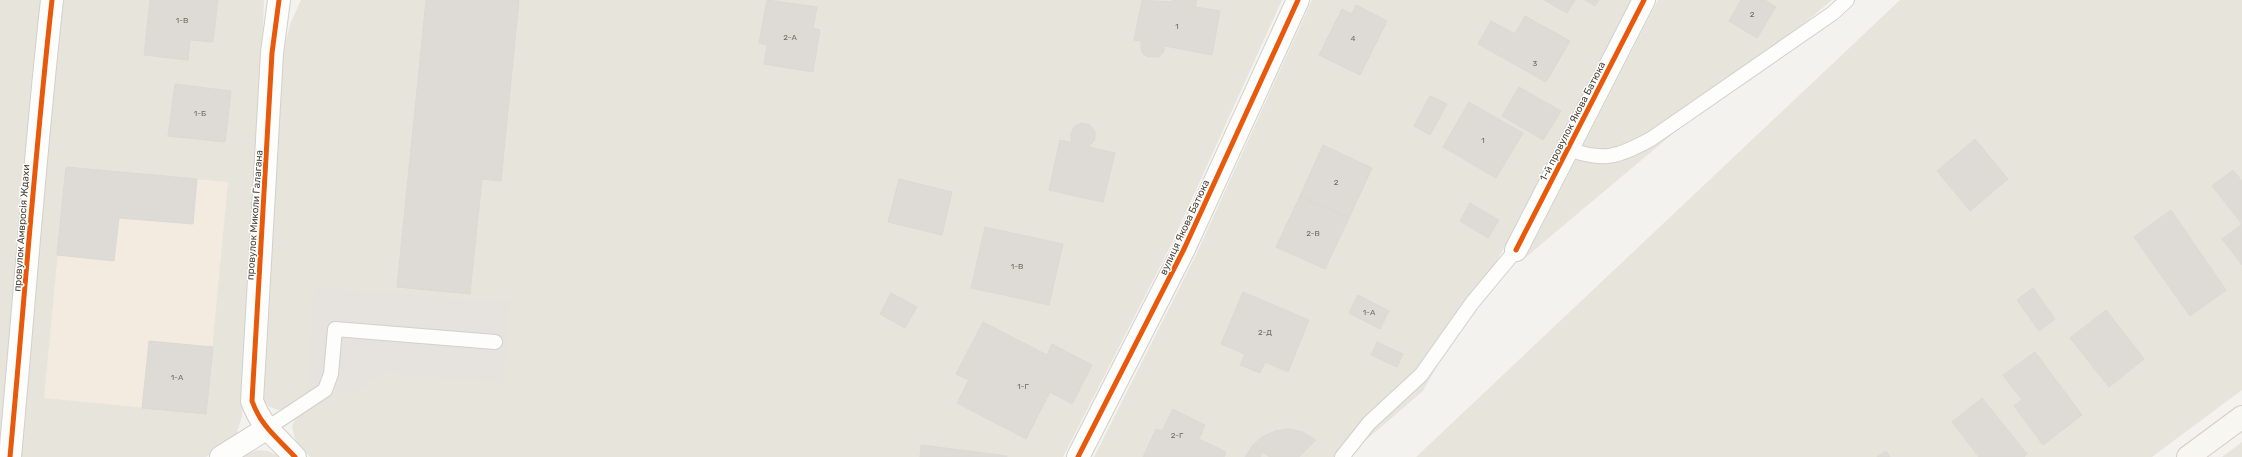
<svg xmlns="http://www.w3.org/2000/svg" width="2242" height="457" viewBox="0 0 2242 457" font-family="Rubik,sans-serif">
  <rect width="100%" height="100%" fill="#f4f2ee"/>
  <path fill="#e7e4dc" d="M 0,0 L 42,0 L 26,143 L 19,260 L 0,457 Z
    M 61,0 L 264,0 L 256,200 L 242,416 L 236,436 L 206,457 L 19,457 Z
    M 301,0 L 1282,0 L 1172,243 L 1063,457 L 310,457 L 295,439 L 292,426 L 295,420 L 288,408 L 278,410 L 268,406 L 262,398 L 282,54 L 291,22 Z
    M 1312,0 L 1631,0 L 1505,246 L 1423,391 L 1346,457 L 1094,457 L 1196,255 Z
    M 1658,0 L 1832,0 L 1526,257 Z
    M 1900,0 L 2242,0 L 2242,390 L 2152,457 L 1416,457 Z
    M 2242,442 L 2242,457 L 2222,457 Z
    M 257,450 L 268,451 L 280,457 L 238,457 Z"/>
  <path fill="#f3ebdf" d="M 66,167 L 228,182 L 206,414 L 44,398 Z"/>
  <path fill="#e6e3df" d="M 314,287 L 510,302 L 504,383 L 383,373 L 355,392 L 306,388 Z"/>
  <path fill="#dedbd6" stroke="#dcd9d4" d="M 150,0 L 218,0 L 213,42 L 190,40 L 188,60 L 144,55 Z
    M 426,0 L 519,0 L 501,181 L 482,179 L 470,294 L 397,287 Z
    M 767,0 L 817,7 L 813,28 L 820,30 L 813,72 L 764,64 L 767,45 L 759,43 Z
    M 1142,0 L 1172,2 L 1172,0 L 1197,0 L 1195,7 L 1220,11 L 1212,55 L 1165,46 L 1163,53 L 1159,57 L 1148,57 L 1143,54 L 1141,49 L 1141,41 L 1134,40 Z
    M 1544,0 L 1575,0 L 1567,13 Z
    M 1585,0 L 1599,0 L 1595,6 Z
    M 1741,0 L 1765,0 L 1776,7 L 1757,38 L 1729,21 Z
    M 1356,5 L 1387,21 L 1360,75 L 1319,55 L 1342,9 L 1352,14 Z
    M 1525,16 L 1570,41 L 1546,82 L 1478,44 L 1491,21 L 1515,34 Z
    M 175,84 L 231,91 L 225,142 L 168,136 Z
    M 1519,87 L 1561,111 L 1543,140 L 1502,116 Z
    M 1430,96 L 1447,104 L 1430,135 L 1414,126 Z
    M 1469,102 L 1523,133 L 1496,178 L 1443,147 Z
    M 1082,123 L 1090,125 L 1095,131 L 1095,139 L 1089,147 L 1115,153 L 1103,202 L 1049,190 L 1060,140 L 1073,143 L 1071,141 L 1071,133 L 1075,126 Z
    M 1975,139 L 2008,179 L 1970,211 L 1937,171 Z
    M 1323,145 L 1372,168 L 1349,218 L 1300,196 Z
    M 66,167 L 197,179 L 193,224 L 119,218 L 114,261 L 57,255 Z
    M 2233,170 L 2242,181 L 2242,265 L 2222,239 L 2242,224 L 2212,186 Z
    M 899,179 L 952,192 L 942,235 L 888,222 Z
    M 1300,196 L 1349,218 L 1325,269 L 1276,247 Z
    M 1470,203 L 1499,220 L 1488,238 L 1460,221 Z
    M 2171,210 L 2226,290 L 2190,316 L 2134,237 Z
    M 985,227 L 1063,244 L 1049,305 L 971,288 Z
    M 2033,288 L 2055,319 L 2039,331 L 2017,300 Z
    M 1243,292 L 1309,320 L 1288,372 L 1265,362 L 1260,373 L 1240,365 L 1245,354 L 1221,344 Z
    M 891,293 L 917,307 L 905,328 L 880,314 Z
    M 1358,295 L 1389,311 L 1380,329 L 1349,313 Z
    M 2106,310 L 2144,359 L 2109,387 L 2070,338 Z
    M 983,322 L 1047,355 L 1052,344 L 1092,365 L 1072,404 L 1050,392 L 1026,439 L 957,403 L 969,380 L 956,374 Z
    M 149,341 L 213,347 L 206,414 L 142,408 Z
    M 1377,342 L 1403,354 L 1397,367 L 1371,355 Z
    M 2035,352 L 2082,415 L 2043,445 L 2014,406 L 2022,400 L 2003,375 Z
    M 1982,398 L 2027,454 L 2024,457 L 1979,457 L 1952,422 Z
    M 1173,409 L 1205,425 L 1199,439 L 1226,452 L 1224,457 L 1143,457 L 1156,429 L 1162,431 Z
    M 1289,429 L 1303,432 L 1316,440 L 1299,457 L 1270,457 L 1252,446 L 1262,437 L 1275,431 Z
    M 921,445 L 1007,456 L 1007,457 L 920,457 Z
    M 1252,446 L 1262,452 L 1260,457 L 1245,457 Z
    M 1886,451 L 1890,457 L 1877,457 Z"/>
  <g fill="none" stroke-linecap="round" stroke-linejoin="round">
    <defs>
      <path id="lane" d="M 1568,149 C 1604,162 1618,157 1651,139 L 1833,13 L 1847,0
        M 266,429 L 325,390 L 331,374 L 335,329 L 495,342
        M 1342,457 L 1369,423 L 1421,375 L 1472,303 L 1516,250"/>
      <path id="street" d="M 279,0 L 272,53 L 252,401 C 262,428 277,437 295,457
        M 1516,250 L 1644,0
        M 10,457 C 24,305 35,152 52,0
        M 221,457 L 266,429
        M 1078,457 L 1184,249 L 1298,0"/>
      <path id="secondary" d="M 2188,457 L 2242,417"/>
    </defs>
    <use href="#lane" stroke="#d2d0cb" stroke-width="16"/>
    <use href="#street" stroke="#d2d0cb" stroke-width="24"/>
    <use href="#secondary" stroke="#d3cfc5" stroke-width="24"/>
    <use href="#lane" stroke="#fdfdfc" stroke-width="14"/>
    <use href="#street" stroke="#fdfdfc" stroke-width="22"/>
    <use href="#secondary" stroke="#f7f6f1" stroke-width="22"/>
    <defs>
      <path id="cycleway" d="M 279,0 L 272,53 L 252,401 C 262,428 277,437 295,457
        M 1516,250 L 1644,0
        M 10,457 C 24,305 35,152 52,0
        M 1078,457 L 1184,249 L 1298,0"/>
    </defs>
    <use href="#cycleway" stroke="#fff" stroke-width="8"/>
    <use href="#cycleway" stroke="#e8590c" stroke-width="5"/>
  </g>
  <g text-anchor="middle" stroke-width="3" stroke-linejoin="round" paint-order="stroke">
    <g font-size="8" fill="#706a61">
      <text x="1752" y="17">2</text>
      <text x="182" y="23">1-В</text>
      <text x="1177" y="29">1</text>
      <text x="790" y="40">2-А</text>
      <text x="1353" y="41">4</text>
      <text x="1535" y="66">3</text>
      <text x="200" y="116">1-Б</text>
      <text x="1483" y="143">1</text>
      <text x="1336" y="185">2</text>
      <text x="1313" y="236">2-В</text>
      <text x="1017" y="269">1-В</text>
      <text x="1369" y="315">1-А</text>
      <text x="1265" y="335">2-Д</text>
      <text x="177" y="380">1-А</text>
      <text x="1023" y="389">1-Г</text>
      <text x="1177" y="438">2-Г</text>
    </g>
    <g font-size="10" fill="#4b4439" stroke="#fff">
      <text transform="translate(1572 121) rotate(-63)" y="4">1-й провулок Якова Батюка</text>
      <text transform="translate(254 215) rotate(-86)" y="4">провулок Миколи Галагана</text>
      <text transform="translate(1184 227) rotate(-65)" y="4">вулиця Якова Батюка</text>
      <text transform="translate(21 228) rotate(-86)" y="4">провулок Амвросія Ждахи</text>
    </g>
  </g>
</svg>
